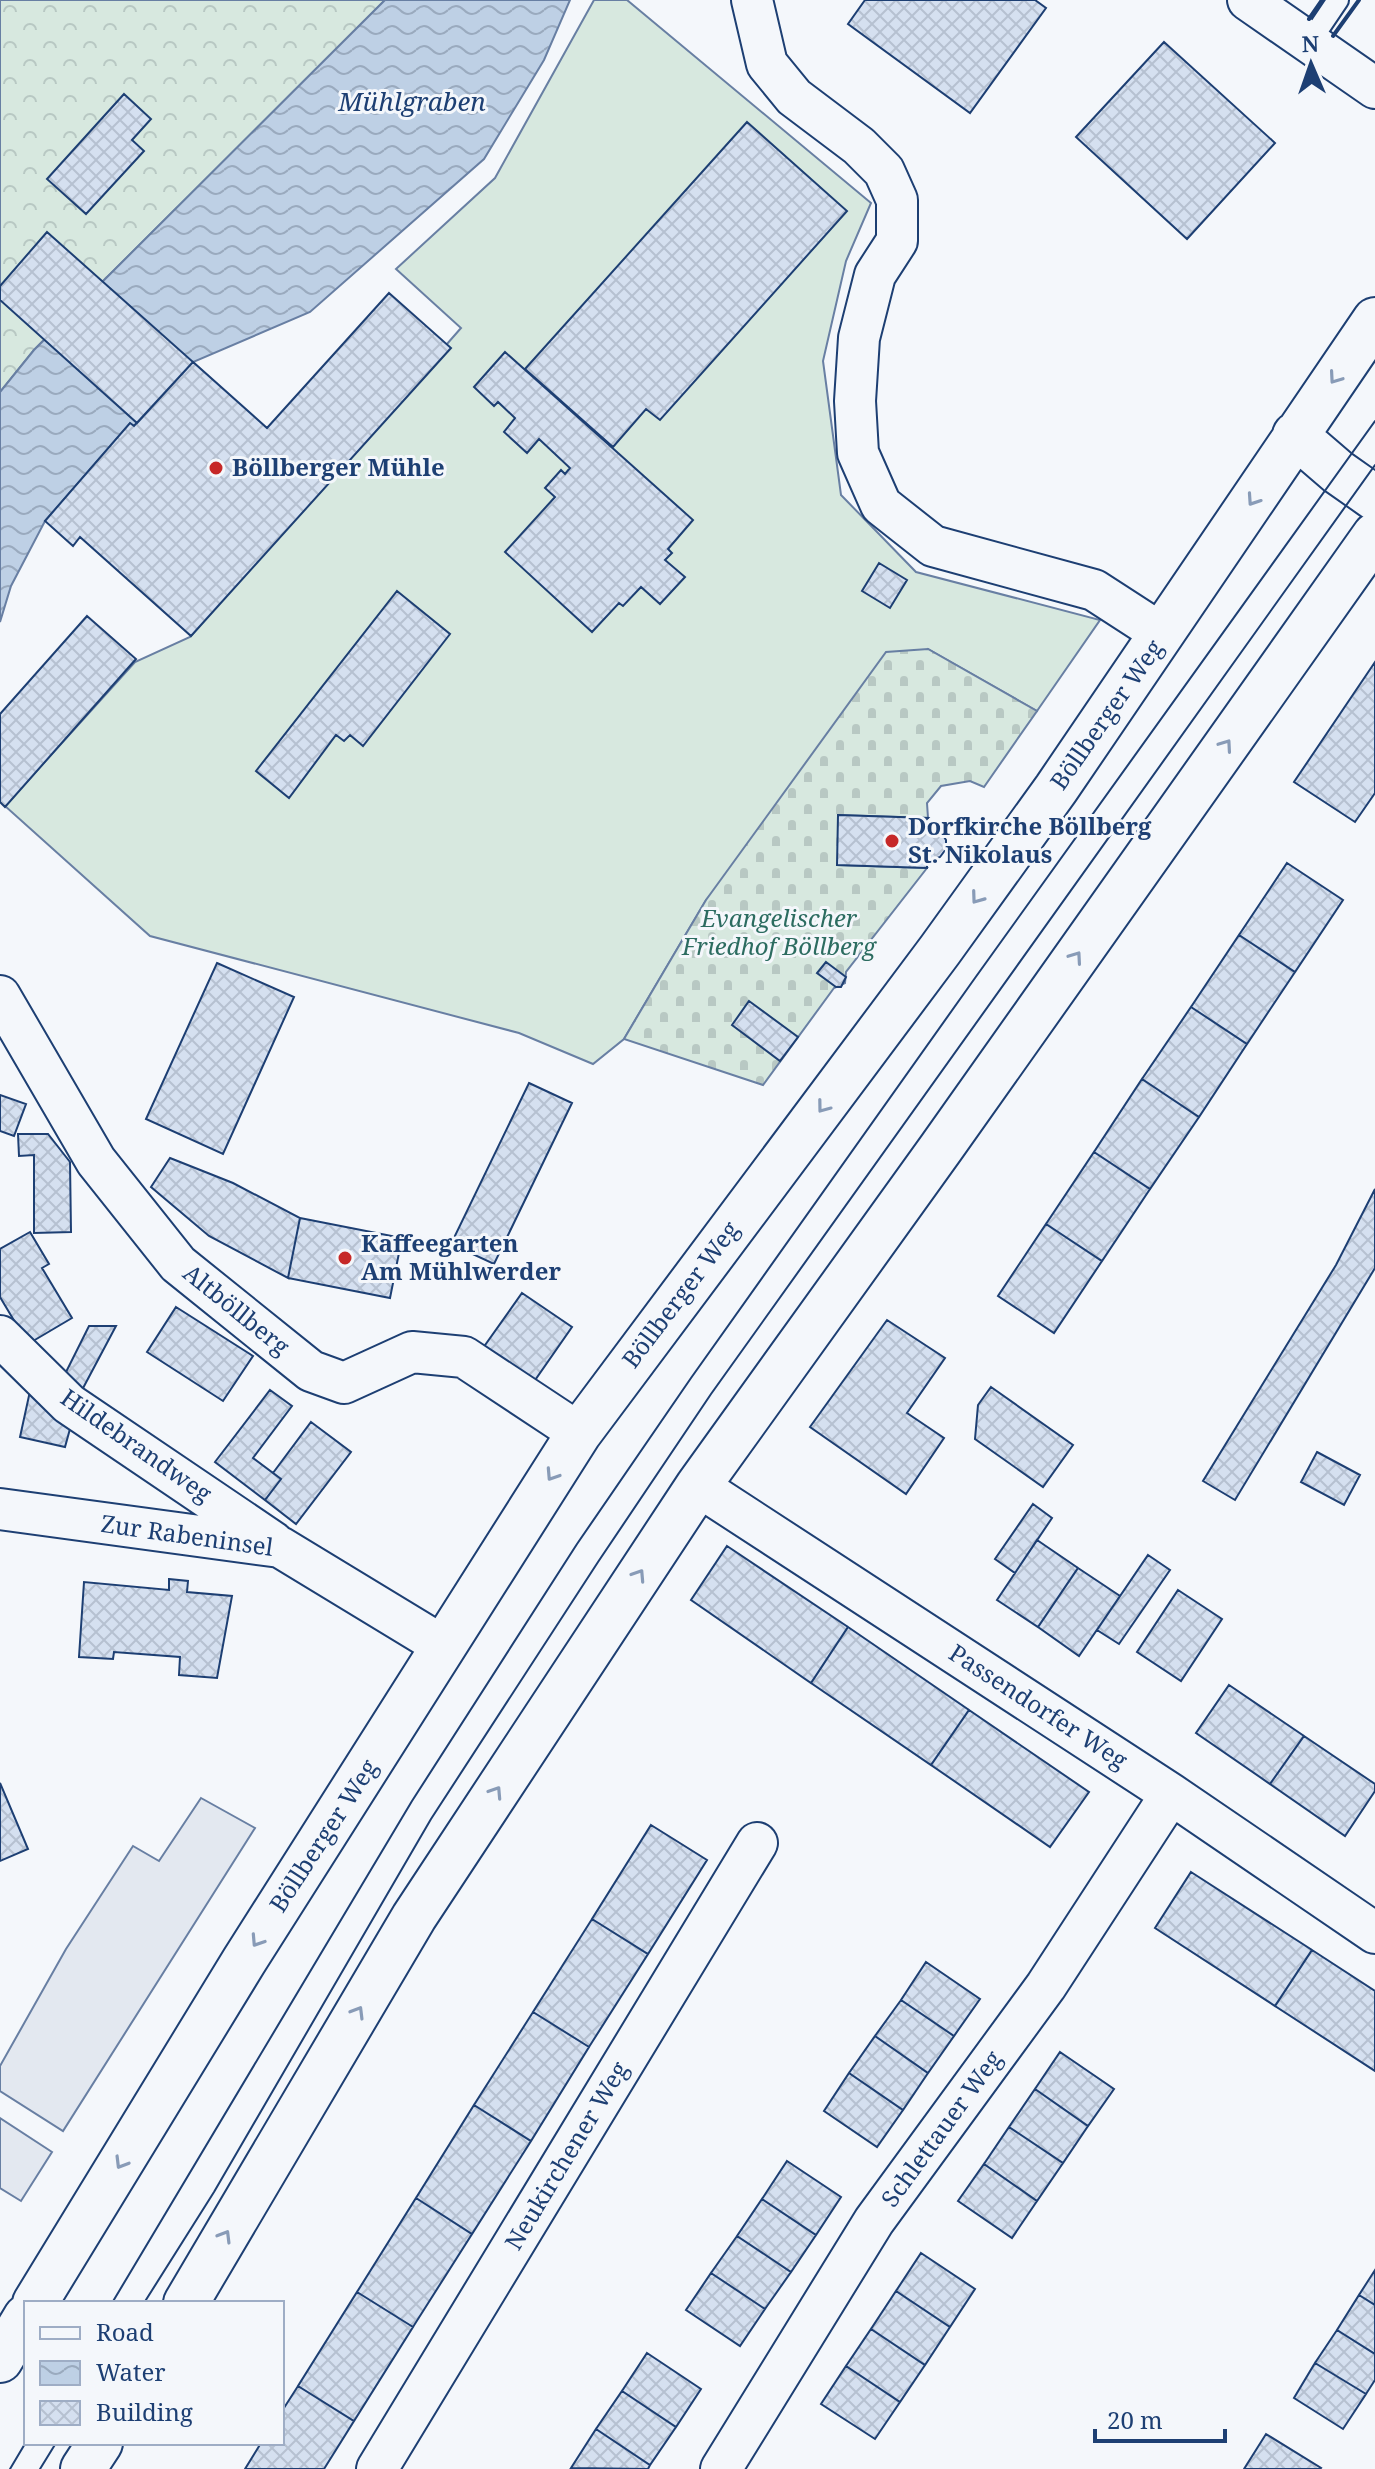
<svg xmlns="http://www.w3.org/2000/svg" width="1375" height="2469" viewBox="0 0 1375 2469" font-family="'Noto Serif',serif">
  <defs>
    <pattern id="forest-crowns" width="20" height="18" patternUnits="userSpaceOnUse" patternTransform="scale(2)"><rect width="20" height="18" fill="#d7e8df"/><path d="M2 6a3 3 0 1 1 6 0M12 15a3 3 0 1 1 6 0" fill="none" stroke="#b8c8c3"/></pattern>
    <pattern id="cemetery-stones" width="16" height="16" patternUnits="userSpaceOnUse" patternTransform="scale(2)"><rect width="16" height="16" fill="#d7e8df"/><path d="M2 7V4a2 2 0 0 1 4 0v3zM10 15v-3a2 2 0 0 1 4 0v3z" fill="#b8c8c3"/></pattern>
    <pattern id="water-waves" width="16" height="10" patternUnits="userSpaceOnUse" patternTransform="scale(2)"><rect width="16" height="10" fill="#bed0e5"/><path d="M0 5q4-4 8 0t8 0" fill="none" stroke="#9aaabe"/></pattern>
    <pattern id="building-cross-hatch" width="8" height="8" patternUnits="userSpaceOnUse" patternTransform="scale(2)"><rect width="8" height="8" fill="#d5e0f0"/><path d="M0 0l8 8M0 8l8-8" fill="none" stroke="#b6c1d1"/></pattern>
  </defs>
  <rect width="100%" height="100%" fill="#f4f7fb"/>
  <path fill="#d7e8df" stroke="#687fa3" stroke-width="2" d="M 594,0 L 627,0 L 871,203 L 846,261 L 823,361 L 841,495 L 916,572 L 1100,620 L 1037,711 L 928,649 L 706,900 L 624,1039 L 593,1064 L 519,1033 L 150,936 L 5,806 L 135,662 L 190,637 L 461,328 L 396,269 L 495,178 Z"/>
  <path fill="url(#forest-crowns)" stroke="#687fa3" stroke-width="2" d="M 0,0 L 385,0 L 34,350 L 0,392 Z"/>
  <path fill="url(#cemetery-stones)" stroke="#687fa3" stroke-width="2" d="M 928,649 L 1037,711 L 984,787 L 970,781 L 941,786 L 927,803 L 928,818 L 838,815 L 838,865 L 927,868 L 846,972 L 845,983 L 834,988 L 763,1085 L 624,1039 L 706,900 L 886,652 Z"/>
  <path fill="#e3e8f0" stroke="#687fa3" stroke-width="2" d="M 201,1798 L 255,1828 L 63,2131 L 0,2091 L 0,2066 L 66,1949 L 133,1846 L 159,1861 Z
    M 0,2118 L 52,2152 L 21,2201 L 0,2188 Z"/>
  <path fill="url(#water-waves)" stroke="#687fa3" stroke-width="2" d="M 385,0 L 570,0 L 544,60 L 484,159 L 310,312 L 193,362 L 134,426 L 130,423 L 45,521 L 11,586 L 0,622 L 0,392 L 34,350 Z"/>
  <path fill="url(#building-cross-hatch)" stroke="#1d3f73" stroke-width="2" d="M 865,0 L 1035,0 L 1046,8 L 970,113 L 848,24 Z
    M 1164,42 L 1275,143 L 1187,239 L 1076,137 Z
    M 124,94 L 151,119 L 132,140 L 144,151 L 86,214 L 47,179 Z
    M 747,122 L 847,211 L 660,420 L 646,409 L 613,447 L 525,369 Z
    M 47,232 L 193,362 L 137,423 L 0,300 L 0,286 Z
    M 389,293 L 451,348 L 191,636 L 80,537 L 73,546 L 45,521 L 130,423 L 134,426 L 193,362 L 267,428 Z
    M 505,352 L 693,520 L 668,549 L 672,553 L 665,560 L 685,577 L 660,604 L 641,587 L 623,606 L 619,603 L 592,632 L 505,552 L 555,497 L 545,488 L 561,470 L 565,474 L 570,468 L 539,439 L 527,453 L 504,432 L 515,418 L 498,402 L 494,406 L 474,387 Z
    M 879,563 L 907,580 L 890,608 L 862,591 Z
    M 397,591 L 450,634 L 363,746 L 350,735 L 344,741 L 336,735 L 289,798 L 256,771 Z
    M 87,616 L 136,659 L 5,807 L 0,802 L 0,714 Z
    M 1375,662 L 1375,793 L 1355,822 L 1294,782 Z
    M 838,815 L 928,818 L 922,824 L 931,825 L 939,829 L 946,840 L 946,849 L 940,857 L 927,862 L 927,868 L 837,865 Z
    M 1287,863 L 1343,900 L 1295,972 L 1239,935 Z
    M 1239,935 L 1295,972 L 1247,1044 L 1191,1007 Z
    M 826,962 L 846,977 L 841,987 L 836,987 L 817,973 Z
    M 217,963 L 294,997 L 223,1154 L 146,1119 Z
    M 749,1001 L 798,1037 L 780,1061 L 732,1025 Z
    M 1191,1007 L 1247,1044 L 1199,1117 L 1142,1079 Z
    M 1142,1079 L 1199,1117 L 1150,1189 L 1094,1152 Z
    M 529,1083 L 572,1103 L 494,1264 L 451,1244 Z
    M 0,1095 L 26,1104 L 14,1136 L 0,1131 Z
    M 18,1134 L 48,1134 L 70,1162 L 71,1232 L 34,1233 L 34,1155 L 19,1156 Z
    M 1094,1152 L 1150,1189 L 1102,1261 L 1046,1224 Z
    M 170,1158 L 233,1183 L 300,1218 L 288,1278 L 209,1236 L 151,1187 Z
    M 1375,1189 L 1375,1268 L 1235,1500 L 1203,1481 L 1336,1265 Z
    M 300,1218 L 402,1238 L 390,1298 L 288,1278 Z
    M 1046,1224 L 1102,1261 L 1054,1333 L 998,1296 Z
    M 30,1232 L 49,1264 L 42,1268 L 72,1318 L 28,1344 L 0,1297 L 0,1249 Z
    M 522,1293 L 572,1327 L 533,1383 L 483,1348 Z
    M 176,1307 L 253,1356 L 223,1401 L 147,1352 Z
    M 887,1320 L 945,1358 L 907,1413 L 944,1438 L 906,1494 L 810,1427 Z
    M 89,1326 L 116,1326 L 82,1390 L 65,1374 Z
    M 991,1387 L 1073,1445 L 1043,1487 L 975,1439 L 978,1405 Z
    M 270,1390 L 292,1406 L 253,1458 L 281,1479 L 265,1500 L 215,1462 Z
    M 30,1391 L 73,1418 L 65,1447 L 20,1437 Z
    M 311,1422 L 351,1452 L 296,1524 L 265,1500 L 281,1479 L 273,1473 Z
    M 1317,1452 L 1360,1475 L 1344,1505 L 1301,1482 Z
    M 1033,1504 L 1052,1518 L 1015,1573 L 995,1559 Z
    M 1037,1540 L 1078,1568 L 1038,1627 L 997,1600 Z
    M 727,1546 L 848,1627 L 811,1683 L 691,1600 Z
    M 1148,1555 L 1170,1570 L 1119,1644 L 1097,1630 Z
    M 1078,1568 L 1120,1596 L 1079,1656 L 1038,1627 Z
    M 169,1579 L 188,1581 L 187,1592 L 232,1596 L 217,1678 L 179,1675 L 180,1657 L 114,1652 L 113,1659 L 79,1657 L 84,1582 L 169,1590 Z
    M 1178,1590 L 1222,1619 L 1181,1681 L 1137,1652 Z
    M 848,1627 L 969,1710 L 931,1765 L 811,1683 Z
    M 1229,1685 L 1304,1736 L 1270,1784 L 1196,1733 Z
    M 969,1710 L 1089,1792 L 1050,1847 L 931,1765 Z
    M 1304,1736 L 1375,1784 L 1375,1791 L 1345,1836 L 1270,1784 Z
    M 0,1783 L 28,1849 L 0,1861 Z
    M 651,1825 L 707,1860 L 648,1954 L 592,1919 Z
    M 1191,1872 L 1312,1950 L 1275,2006 L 1155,1928 Z
    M 592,1919 L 648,1954 L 589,2047 L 533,2012 Z
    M 1312,1950 L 1375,1991 L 1375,2071 L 1275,2006 Z
    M 926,1962 L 980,1999 L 954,2036 L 901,2000 Z
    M 901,2000 L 954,2036 L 928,2073 L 875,2036 Z
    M 533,2012 L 589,2047 L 531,2141 L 474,2105 Z
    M 875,2036 L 928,2073 L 903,2110 L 849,2073 Z
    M 1060,2052 L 1114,2089 L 1088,2126 L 1035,2089 Z
    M 849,2073 L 903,2110 L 877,2147 L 824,2111 Z
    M 1035,2089 L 1088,2126 L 1063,2163 L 1009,2127 Z
    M 474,2105 L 531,2141 L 472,2234 L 416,2198 Z
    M 1009,2127 L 1063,2163 L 1037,2201 L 984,2164 Z
    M 787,2161 L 841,2197 L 816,2235 L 762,2199 Z
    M 984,2164 L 1037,2201 L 1012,2238 L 958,2201 Z
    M 416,2198 L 472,2234 L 413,2327 L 357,2292 Z
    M 762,2199 L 816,2235 L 791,2272 L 737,2236 Z
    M 737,2236 L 791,2272 L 765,2309 L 711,2273 Z
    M 921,2253 L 975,2289 L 950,2327 L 896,2291 Z
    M 1375,2270 L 1375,2305 L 1359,2295 Z
    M 711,2273 L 765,2309 L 740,2346 L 686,2310 Z
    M 896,2291 L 950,2327 L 925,2365 L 871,2329 Z
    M 357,2292 L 413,2327 L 354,2421 L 298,2386 Z
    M 1359,2295 L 1375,2305 L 1375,2354 L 1337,2330 Z
    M 871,2329 L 925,2365 L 900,2402 L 846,2366 Z
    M 1337,2330 L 1375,2354 L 1375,2380 L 1366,2394 L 1315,2363 Z
    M 647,2353 L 701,2389 L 676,2427 L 622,2391 Z
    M 1315,2363 L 1366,2394 L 1343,2429 L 1294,2398 Z
    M 846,2366 L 900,2402 L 875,2439 L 821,2404 Z
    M 298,2386 L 354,2421 L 324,2469 L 245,2469 L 261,2443 L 282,2443 L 282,2411 Z
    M 622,2391 L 676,2427 L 650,2465 L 596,2429 Z
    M 596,2429 L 650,2465 L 648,2469 L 571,2468 Z
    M 1266,2434 L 1321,2468 L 1320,2469 L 1244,2469 Z"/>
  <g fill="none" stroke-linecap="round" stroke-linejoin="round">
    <defs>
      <path id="lane" d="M 1309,43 L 1338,0"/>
      <path id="street" d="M 752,0 L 767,64 L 794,97 L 859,146 L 884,171 L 897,200 L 897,241 L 875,275 L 859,338 L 855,401 L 858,453 L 881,505 L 933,546 L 1094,590 L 1162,634
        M 1248,0 L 1375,88
        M 0,996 L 96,1161 L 178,1264 L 311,1371 L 344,1383 L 412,1352 L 464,1357 L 579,1433
        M 0,1336 L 69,1404 L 273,1542
        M 698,1486 L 1171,1794 L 1375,1933
        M 0,1509 L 280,1547 L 443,1646
        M 377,2469 L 757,1843
        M 721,2469 L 874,2221 L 1046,1986 L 1171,1794"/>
      <path id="secondary" d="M 1295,435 L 1338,472 L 1375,498
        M 35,2303 L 244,1961 L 579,1433 L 940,950 L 1056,789 L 1375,320
        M 186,2303 L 414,1917 L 698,1486 L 941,1148 L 1375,535
        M 0,2360 L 26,2317
        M 83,2469 L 100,2443"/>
    </defs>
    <use href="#lane" stroke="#1d3f73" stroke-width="24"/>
    <use href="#street" stroke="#1d3f73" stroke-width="44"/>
    <use href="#secondary" stroke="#1d3f73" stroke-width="48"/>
    <use href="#lane" stroke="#f4f7fb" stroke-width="20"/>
    <use href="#street" stroke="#f4f7fb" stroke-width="40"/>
    <use href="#secondary" stroke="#f4f7fb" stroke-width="44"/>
    <path stroke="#1d3f73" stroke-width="2" d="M 112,2303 L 412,1801 L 577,1544 L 691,1378 L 975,978 L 1375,421
      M 144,2303 L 214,2192 L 431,1819 L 598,1562 L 711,1394 L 1375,465
      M 10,2469 L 26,2442
      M 40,2469 L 56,2443"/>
    <path stroke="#1d3f73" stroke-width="4" d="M 1309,19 L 1322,0
      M 1333,36 L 1359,0"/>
  </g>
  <defs><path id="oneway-chevron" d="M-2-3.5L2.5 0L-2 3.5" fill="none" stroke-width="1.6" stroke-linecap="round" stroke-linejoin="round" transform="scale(2)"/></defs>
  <g stroke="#889bb7">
    <use href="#oneway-chevron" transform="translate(1335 378) rotate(125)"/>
    <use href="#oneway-chevron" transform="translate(1253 500) rotate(124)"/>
    <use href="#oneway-chevron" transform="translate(1226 745) rotate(-55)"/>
    <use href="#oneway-chevron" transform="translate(977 898) rotate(126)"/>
    <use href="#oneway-chevron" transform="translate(1076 957) rotate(-55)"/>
    <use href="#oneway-chevron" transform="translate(823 1107) rotate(127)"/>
    <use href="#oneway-chevron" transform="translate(552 1475) rotate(123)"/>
    <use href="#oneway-chevron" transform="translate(639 1575) rotate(-57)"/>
    <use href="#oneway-chevron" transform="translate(496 1792) rotate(-57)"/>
    <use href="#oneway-chevron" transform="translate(257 1941) rotate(123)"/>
    <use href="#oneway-chevron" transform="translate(358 2012) rotate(-59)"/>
    <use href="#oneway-chevron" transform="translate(121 2163) rotate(121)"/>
    <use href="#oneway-chevron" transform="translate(225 2236) rotate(-59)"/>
  </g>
  <g fill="#c62828" stroke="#f4f7fb" stroke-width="3">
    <circle cx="216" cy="468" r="8"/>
    <circle cx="892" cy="841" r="8"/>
    <circle cx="345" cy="1258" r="8"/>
  </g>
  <g text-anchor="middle" stroke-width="6" stroke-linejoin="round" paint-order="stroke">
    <g font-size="24" font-weight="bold" fill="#1d3f73" stroke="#f4f7fb" text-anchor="start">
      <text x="232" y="476">Böllberger Mühle</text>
      <text x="908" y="835">Dorfkirche Böllberg<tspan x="908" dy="28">St. Nikolaus</tspan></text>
      <text x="361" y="1252">Kaffeegarten<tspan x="361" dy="28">Am Mühlwerder</tspan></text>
    </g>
    <g font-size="24" fill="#1d3f73" stroke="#f4f7fb">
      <text transform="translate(1107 715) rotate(-55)" y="8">Böllberger Weg</text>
      <text transform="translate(681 1295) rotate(-53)" y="8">Böllberger Weg</text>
      <text transform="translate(236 1310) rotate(39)" y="8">Altböllberg</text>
      <text transform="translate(136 1446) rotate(35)" y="8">Hildebrandweg</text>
      <text transform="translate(187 1536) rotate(8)" y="8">Zur Rabeninsel</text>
      <text transform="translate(1038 1707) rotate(33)" y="8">Passendorfer Weg</text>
      <text transform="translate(324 1836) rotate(-57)" y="8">Böllberger Weg</text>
      <text transform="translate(942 2129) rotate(-54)" y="8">Schlettauer Weg</text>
      <text transform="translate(567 2156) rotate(-59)" y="8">Neukirchener Weg</text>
    </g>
    <g font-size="24" font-style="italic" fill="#2c6c60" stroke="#f4f7fb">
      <text x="779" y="927">Evangelischer<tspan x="779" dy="28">Friedhof Böllberg</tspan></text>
    </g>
    <g font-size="26" font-style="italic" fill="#1d3f73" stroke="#f4f7fb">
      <text x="412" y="111">Mühlgraben</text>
    </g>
  </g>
  <rect x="24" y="2301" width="260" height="144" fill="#f4f7fb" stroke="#9eadc5" stroke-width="2"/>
  <rect x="40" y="2327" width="40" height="12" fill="#f4f7fb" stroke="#9eadc5" stroke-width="2"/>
  <text x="96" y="2341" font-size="24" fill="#1d3f73">Road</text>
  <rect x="40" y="2361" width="40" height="24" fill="url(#water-waves)" stroke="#9eadc5" stroke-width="2"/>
  <text x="96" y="2381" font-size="24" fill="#1d3f73">Water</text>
  <rect x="40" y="2401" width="40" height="24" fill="url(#building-cross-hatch)" stroke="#9eadc5" stroke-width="2"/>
  <text x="96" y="2421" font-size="24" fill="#1d3f73">Building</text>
  <g transform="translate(1311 64) rotate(358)" stroke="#f4f7fb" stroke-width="6" paint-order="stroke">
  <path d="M0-6L14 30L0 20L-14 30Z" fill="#1d3f73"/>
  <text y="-12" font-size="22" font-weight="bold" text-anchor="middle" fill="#1d3f73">N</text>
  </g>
  <path d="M1095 2429v12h130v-12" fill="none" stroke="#1d3f73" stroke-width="4"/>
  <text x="1107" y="2429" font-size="24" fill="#1d3f73" stroke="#f4f7fb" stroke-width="6" paint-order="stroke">20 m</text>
</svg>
